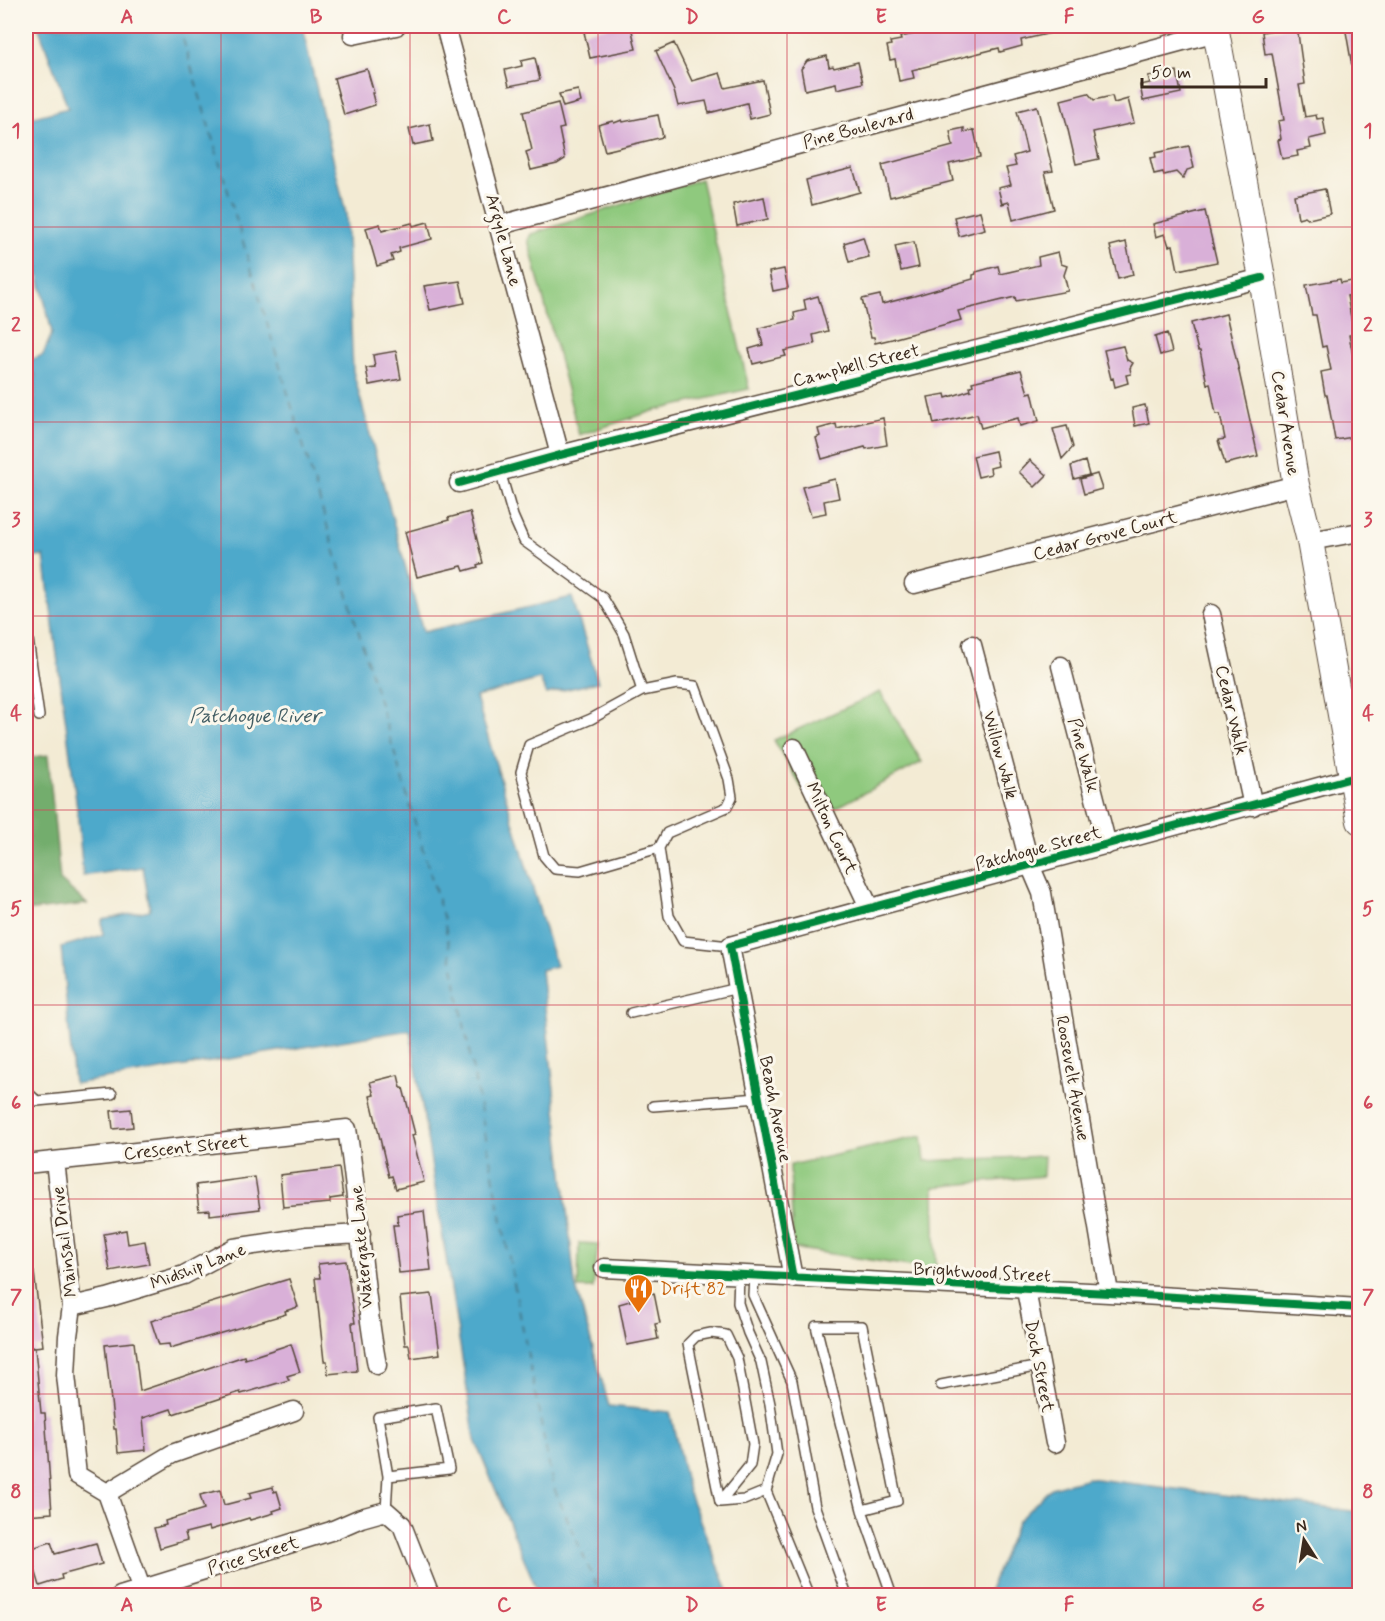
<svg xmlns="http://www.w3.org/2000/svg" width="1385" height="1621" viewBox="0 0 1385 1621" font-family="Mynerve,sans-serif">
  <rect width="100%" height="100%" fill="#fbf7ec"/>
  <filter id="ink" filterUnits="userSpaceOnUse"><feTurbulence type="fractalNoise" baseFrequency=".0167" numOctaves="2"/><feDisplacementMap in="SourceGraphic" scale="12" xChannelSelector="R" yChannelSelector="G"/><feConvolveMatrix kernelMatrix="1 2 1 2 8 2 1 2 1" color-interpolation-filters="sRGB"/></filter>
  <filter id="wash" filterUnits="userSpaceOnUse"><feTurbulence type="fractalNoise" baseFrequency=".008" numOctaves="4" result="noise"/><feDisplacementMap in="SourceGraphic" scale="24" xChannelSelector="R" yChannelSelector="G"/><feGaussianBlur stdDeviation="1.35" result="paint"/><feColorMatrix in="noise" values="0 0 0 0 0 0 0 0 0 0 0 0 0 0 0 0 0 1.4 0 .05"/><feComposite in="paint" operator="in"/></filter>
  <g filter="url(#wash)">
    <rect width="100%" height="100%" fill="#f3ebd4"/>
    <path fill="#8fc97e" stroke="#657a4e" stroke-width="1.5" d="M 701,179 L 749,389 L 653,411 L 579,435 L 528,240 L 531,234 Z
      M 880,692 L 922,762 L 819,817 L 774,740 Z
      M 922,1136 L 925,1161 L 1044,1156 L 1043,1176 L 934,1187 L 936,1270 L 793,1248 L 790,1165 Z
      M 579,1243 L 598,1244 L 593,1288 L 578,1288 Z"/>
    <path fill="#73ad6d" stroke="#576c46" stroke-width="1.5" d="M 48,755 L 60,880 L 87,904 L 26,911 L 26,758 Z"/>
    <path fill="#4da9cb" stroke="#446a74" stroke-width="1.5" d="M 38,26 L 302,26 L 346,214 L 353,371 L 423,632 L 572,597 L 598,682 L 546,694 L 540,679 L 476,697 L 556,966 L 541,970 L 575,1284 L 609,1406 L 670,1412 L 688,1491 L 730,1595 L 539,1595 L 475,1440 L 410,1030 L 74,1084 L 61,947 L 103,935 L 102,920 L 150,910 L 143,867 L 83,876 L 77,808 L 44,556 L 26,558 L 26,549 L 32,547 L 35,374 L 26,378 L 26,362 L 43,355 L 52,333 L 26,220 L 26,119 L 68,108 Z
      M 1088,1478 L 1359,1512 L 1359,1595 L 987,1595 L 1018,1521 L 1051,1488 Z"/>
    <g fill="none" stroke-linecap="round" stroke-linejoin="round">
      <path stroke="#425d63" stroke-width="1.5" stroke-dasharray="8 6" stroke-linecap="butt" d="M 179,26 L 444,920 L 553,1486 L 601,1596
        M 721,1596 L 725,1582"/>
    </g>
    <g id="blocks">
      <path fill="#d9b0d8" d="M 608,26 L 631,26 L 636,49 L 590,58 L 584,32 L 608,27 Z
        M 953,26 L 1059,26 L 1060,31 L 1021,40 L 1022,46 L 1000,52 L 999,48 L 912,70 L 914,78 L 899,81 L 895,59 L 890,60 L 887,46 L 891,45 L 890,42 L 901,40 L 900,37 Z
        M 1297,26 L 1305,84 L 1299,85 L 1305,117 L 1316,115 L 1317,119 L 1323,118 L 1326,135 L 1309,139 L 1311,148 L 1297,151 L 1298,156 L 1282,159 L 1278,140 L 1281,139 L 1278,121 L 1284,120 L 1272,53 L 1265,54 L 1262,32 Z
        M 1345,26 L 1359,26 L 1359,66 L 1352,66 Z
        M 674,43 L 692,81 L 720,73 L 725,88 L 763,80 L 770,114 L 750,119 L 747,103 L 709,113 L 706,101 L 678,106 L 674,91 L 656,51 Z
        M 827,56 L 829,67 L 833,66 L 834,68 L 858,62 L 863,83 L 837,89 L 836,83 L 805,90 L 801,69 L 807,61 Z
        M 535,58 L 540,80 L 509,86 L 505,70 L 522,66 L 521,61 Z
        M 367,69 L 374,93 L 372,93 L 375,105 L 344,115 L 334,78 Z
        M 1177,71 L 1181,93 L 1143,101 L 1140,85 L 1150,83 L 1148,76 Z
        M 578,90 L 581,102 L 563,107 L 559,94 Z
        M 1088,93 L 1094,100 L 1112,96 L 1114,103 L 1128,99 L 1134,123 L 1093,132 L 1099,159 L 1076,164 L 1061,100 Z
        M 558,103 L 564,128 L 559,129 L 565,159 L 557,164 L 531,170 L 526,152 L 532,150 L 523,112 Z
        M 1037,106 L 1053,171 L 1045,172 L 1054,209 L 1013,220 L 1009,202 L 1002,204 L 998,188 L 1011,185 L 1006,168 L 1016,166 L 1013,156 L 1027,152 L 1017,111 Z
        M 658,115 L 663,137 L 605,151 L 598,125 L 613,121 L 614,123 L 622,120 L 623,122 Z
        M 430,124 L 433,141 L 413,145 L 409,129 Z
        M 964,128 L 964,132 L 974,130 L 980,157 L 949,164 L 953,181 L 890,197 L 882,165 L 953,146 L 950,131 Z
        M 1189,146 L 1194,168 L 1187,170 L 1183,179 L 1176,172 L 1164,175 L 1163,172 L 1154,174 L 1150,158 L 1156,157 L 1155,153 Z
        M 853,168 L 860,192 L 812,205 L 806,180 Z
        M 1325,189 L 1330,214 L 1309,219 L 1305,216 L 1298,218 L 1294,195 Z
        M 764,197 L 768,219 L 737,226 L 733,204 Z
        M 980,211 L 985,229 L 959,236 L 954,217 Z
        M 1205,211 L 1217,262 L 1178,270 L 1173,245 L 1169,246 L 1165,234 L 1156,237 L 1153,224 Z
        M 428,222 L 432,239 L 399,248 L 400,252 L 391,255 L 393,261 L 377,266 L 366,228 L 380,224 L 382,231 L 412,223 L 413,226 Z
        M 863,237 L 869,257 L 849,262 L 844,243 Z
        M 914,242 L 919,267 L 901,271 L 895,246 Z
        M 1126,242 L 1133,275 L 1118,279 L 1110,246 Z
        M 1058,252 L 1061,264 L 1067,266 L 1064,275 L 1068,291 L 1016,301 L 1015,297 L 958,311 L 961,320 L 892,339 L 875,343 L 874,337 L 871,337 L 862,299 L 880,295 L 882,304 L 914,296 L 973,279 L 973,275 L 976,274 L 976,272 L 998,266 L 1000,274 L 1039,265 L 1038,257 Z
        M 784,269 L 788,288 L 773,291 L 769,272 Z
        M 1340,279 L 1341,283 L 1352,281 L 1355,295 L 1347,296 L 1354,334 L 1349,335 L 1355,366 L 1359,365 L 1359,436 L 1335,440 L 1327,395 L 1325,395 L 1321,372 L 1331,370 L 1326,346 L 1322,347 L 1316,315 L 1312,315 L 1306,285 Z
        M 460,281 L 465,303 L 430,310 L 424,286 Z
        M 818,296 L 828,331 L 813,335 L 815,344 L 784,351 L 786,356 L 753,364 L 749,349 L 763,345 L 759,328 L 795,320 L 794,313 L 806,310 L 804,300 Z
        M 1226,314 L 1258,456 L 1225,464 L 1218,440 L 1225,439 L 1220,414 L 1216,414 L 1210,383 L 1207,384 L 1200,351 L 1198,351 L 1191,323 Z
        M 1167,333 L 1172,352 L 1160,355 L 1155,337 Z
        M 1123,346 L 1127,360 L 1133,363 L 1130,368 L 1131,374 L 1126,375 L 1128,383 L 1115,387 L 1113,378 L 1111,379 L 1104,350 Z
        M 396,351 L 401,379 L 369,385 L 366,368 L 375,367 L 373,355 Z
        M 1021,370 L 1028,393 L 1032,392 L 1039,421 L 1020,426 L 1018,418 L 981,428 L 977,414 L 934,424 L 928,397 L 945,394 L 946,398 L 971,390 L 970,386 L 973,385 L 972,382 Z
        M 1145,405 L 1149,423 L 1135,426 L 1132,408 Z
        M 883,418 L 887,445 L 866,449 L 865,447 L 822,459 L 816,438 L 820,436 L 818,429 L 836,424 L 837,429 Z
        M 1067,426 L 1073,447 L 1062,459 L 1053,429 Z
        M 995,451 L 998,466 L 990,468 L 991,474 L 978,477 L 973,456 Z
        M 1030,460 L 1047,475 L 1035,487 L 1019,472 Z
        M 1085,461 L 1089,475 L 1074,479 L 1071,466 Z
        M 1097,474 L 1102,489 L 1084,494 L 1080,479 Z
        M 835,479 L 839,498 L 824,501 L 826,513 L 811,516 L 802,487 Z
        M 470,512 L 483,563 L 477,565 L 478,567 L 464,571 L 462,566 L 417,577 L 405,532 L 449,520 L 448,518 Z
        M 398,1075 L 401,1088 L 403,1088 L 415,1134 L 412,1135 L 424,1182 L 396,1189 L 392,1176 L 389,1177 L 370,1096 L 374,1095 L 370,1082 Z
        M 131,1109 L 133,1127 L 113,1129 L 111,1111 Z
        M 339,1168 L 343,1197 L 330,1199 L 330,1203 L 283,1207 L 280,1175 Z
        M 255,1177 L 260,1209 L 210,1215 L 210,1210 L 199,1211 L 196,1185 Z
        M 424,1211 L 431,1270 L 399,1273 L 393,1225 L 398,1225 L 397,1215 Z
        M 126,1230 L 128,1244 L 145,1241 L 149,1264 L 110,1271 L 104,1234 Z
        M 346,1261 L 355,1323 L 352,1323 L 357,1371 L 328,1374 L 327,1361 L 324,1361 L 315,1278 L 320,1278 L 318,1264 Z
        M 34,1272 L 43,1346 L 26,1348 L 26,1273 Z
        M 289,1279 L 298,1307 L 285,1311 L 286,1314 L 170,1348 L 169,1344 L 159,1345 L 151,1321 Z
        M 648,1290 L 648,1294 L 654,1293 L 660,1323 L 655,1324 L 658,1339 L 627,1345 L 619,1304 L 630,1301 L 629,1295 Z
        M 432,1294 L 440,1354 L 411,1358 L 409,1345 L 405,1345 L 400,1297 Z
        M 134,1342 L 140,1391 L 244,1356 L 245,1359 L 291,1344 L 300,1372 L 287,1376 L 289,1380 L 275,1384 L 241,1394 L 240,1392 L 173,1414 L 171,1409 L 143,1418 L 146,1450 L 118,1453 L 116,1429 L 114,1429 L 105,1345 Z
        M 26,1348 L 35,1348 L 41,1413 L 45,1413 L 52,1513 L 26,1515 Z
        M 273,1487 L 274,1492 L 277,1491 L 282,1508 L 273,1511 L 274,1513 L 250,1520 L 249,1518 L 210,1530 L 209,1527 L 185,1533 L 187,1540 L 160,1548 L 154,1528 L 166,1525 L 165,1521 L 204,1509 L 200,1495 L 220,1490 L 224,1505 L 251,1498 L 249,1493 Z
        M 51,1542 L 55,1554 L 96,1543 L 102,1564 L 61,1575 L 62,1579 L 40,1586 L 29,1549 Z"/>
    </g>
  </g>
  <g filter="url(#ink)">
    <use href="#blocks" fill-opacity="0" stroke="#574739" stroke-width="1.5"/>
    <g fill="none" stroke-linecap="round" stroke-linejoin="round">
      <defs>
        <path id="lane" d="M 500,471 L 513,516 L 524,541 L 603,598 L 624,634 L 642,691 L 677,684 L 695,686 L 729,779 L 732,797 L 727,807 L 667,833 L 659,848 L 669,916 L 683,941 L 730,946
          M 26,625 L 39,716
          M 642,691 L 591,719 L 529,745 L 521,772 L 544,856 L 555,869 L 580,871 L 659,848
          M 631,1013 L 738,988
          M 26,1091 L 37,1101 L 112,1094
          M 653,1106 L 759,1098
          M 739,1275 L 738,1303 L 748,1333 L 761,1362 L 770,1404 L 777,1454 L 766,1491 L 809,1596
          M 754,1276 L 753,1295 L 792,1381 L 815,1507 L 847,1596
          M 711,1333 L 726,1335 L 737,1358 L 753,1444 L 750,1465 L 720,1502 L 688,1344 L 696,1336 Z
          M 941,1385 L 1040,1366
          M 720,1502 L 744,1500 L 766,1491
          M 862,1510 L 897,1501 L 862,1326 L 816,1326 L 862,1510 L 892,1596
          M 386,1511 L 388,1476 L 378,1417 L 436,1408 L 449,1469 L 388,1476"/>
        <path id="street" d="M 445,26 L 560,455
          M 353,35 L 396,26
          M 500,225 L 1216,32
          M 459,483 L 560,455 L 1262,278
          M 1310,541 L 1360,532
          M 914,584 L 1296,485
          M 1211,614 L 1253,806
          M 972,645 L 1030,865 L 1042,893 L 1109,1293
          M 1061,666 L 1107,845
          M 794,748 L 870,909
          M 55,1161 L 72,1306 L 68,1336 L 66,1375 L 77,1475 L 107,1493 L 141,1588
          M 26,1164 L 347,1129 C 360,1207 362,1287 377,1365
          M 604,1268 L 1109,1293 L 1360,1308
          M 793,1278 L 730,946 L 1352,778
          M 1026,1290 L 1055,1443
          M 72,1306 L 107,1298 L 184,1275 L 234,1248 L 307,1237 L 361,1234
          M 107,1493 L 172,1454 L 294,1411
          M 120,1596 L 331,1531 L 361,1518 L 386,1511 L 402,1525 L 430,1596"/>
        <path id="secondary" d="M 1215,26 L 1262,278 L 1296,485 L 1310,541 L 1360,821"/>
      </defs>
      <use href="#lane" stroke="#574739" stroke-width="12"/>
      <use href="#street" stroke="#574739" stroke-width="21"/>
      <use href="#secondary" stroke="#574739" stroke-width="28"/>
      <use href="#lane" stroke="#fff" stroke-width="9"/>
      <use href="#street" stroke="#fff" stroke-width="18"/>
      <use href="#secondary" stroke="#fff" stroke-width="26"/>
      <defs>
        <path id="cycleway" d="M 459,483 L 560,455 L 1262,278
          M 604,1268 L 1109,1293 L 1360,1308
          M 793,1278 L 730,946 L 1352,778"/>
      </defs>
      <use href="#cycleway" stroke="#fbf7ec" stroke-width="11"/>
      <use href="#cycleway" stroke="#00873e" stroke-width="8"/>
    </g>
  </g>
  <path fill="none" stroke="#d1495b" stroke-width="1.5" stroke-opacity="0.55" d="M 221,26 L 221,1596M 410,26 L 410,1596M 598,26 L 598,1596M 787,26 L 787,1596M 975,26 L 975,1596M 1164,26 L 1164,1596M 26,227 L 1360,227M 26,422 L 1360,422M 26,616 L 1360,616M 26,810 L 1360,810M 26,1005 L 1360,1005M 26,1199 L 1360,1199M 26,1394 L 1360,1394"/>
  <defs>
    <symbol id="restaurant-pin" viewBox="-11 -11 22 30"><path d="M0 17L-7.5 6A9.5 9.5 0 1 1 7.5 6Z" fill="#e8710a" stroke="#fbf7ec"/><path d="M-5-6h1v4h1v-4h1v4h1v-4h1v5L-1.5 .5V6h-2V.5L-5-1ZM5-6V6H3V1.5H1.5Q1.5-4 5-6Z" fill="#fff"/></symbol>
  </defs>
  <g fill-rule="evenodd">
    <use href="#restaurant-pin" x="622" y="1272" width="33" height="45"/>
  </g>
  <g text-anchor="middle" stroke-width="6" stroke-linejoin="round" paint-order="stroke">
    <g font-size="18" fill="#3b2a1e" stroke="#fbf7ec">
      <text transform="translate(858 128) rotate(-15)" y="6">Pine Boulevard</text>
      <text transform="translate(504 240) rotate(75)" y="6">Argyle Lane</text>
      <text transform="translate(856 365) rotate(-14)" y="6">Campbell Street</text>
      <text transform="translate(1286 423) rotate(81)" y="6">Cedar Avenue</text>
      <text transform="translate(1105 535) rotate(-15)" y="6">Cedar Grove Court</text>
      <text transform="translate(1232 710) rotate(77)" y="6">Cedar Walk</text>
      <text transform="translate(1001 755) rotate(75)" y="6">Willow Walk</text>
      <text transform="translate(1084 755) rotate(75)" y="6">Pine Walk</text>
      <text transform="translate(832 828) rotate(65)" y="6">Milton Court</text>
      <text transform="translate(1038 848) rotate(-15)" y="6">Patchogue Street</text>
      <text transform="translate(1073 1078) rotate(80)" y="6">Roosevelt Avenue</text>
      <text transform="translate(776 1109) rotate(79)" y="6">Beach Avenue</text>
      <text transform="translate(186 1147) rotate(-6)" y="6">Crescent Street</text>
      <text transform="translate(64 1242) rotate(-97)" y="6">Mainsail Drive</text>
      <text transform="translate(361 1247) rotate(-95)" y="6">Watergate Lane</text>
      <text transform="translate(198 1266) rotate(-21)" y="6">Midship Lane</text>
      <text transform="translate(982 1272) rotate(3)" y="6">Brightwood Street</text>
      <text transform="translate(1040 1366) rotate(79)" y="6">Dock Street</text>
      <text transform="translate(253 1555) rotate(-17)" y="6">Price Street</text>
    </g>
    <g font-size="18" fill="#c56008" stroke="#fbf7ec" text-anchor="start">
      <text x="660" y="1294">Drift 82</text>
    </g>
    <g font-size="20" font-style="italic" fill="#425d63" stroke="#fbf7ec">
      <text x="255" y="722">Patchogue River</text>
    </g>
  </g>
  <rect width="1385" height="1621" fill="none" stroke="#fbf7ec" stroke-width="66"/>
  <g transform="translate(1304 1540) rotate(348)" stroke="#fbf7ec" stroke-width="4.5" paint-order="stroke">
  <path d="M0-4.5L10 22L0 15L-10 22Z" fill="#3b2a1e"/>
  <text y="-9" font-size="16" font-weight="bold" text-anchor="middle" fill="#3b2a1e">N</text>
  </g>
  <path d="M1142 78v9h124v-9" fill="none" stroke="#3b2a1e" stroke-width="3"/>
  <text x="1151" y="78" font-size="18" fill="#3b2a1e" stroke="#fbf7ec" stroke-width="4.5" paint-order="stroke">50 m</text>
  <rect x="33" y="33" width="1319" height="1555" fill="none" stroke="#d1495b" stroke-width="2"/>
  <g font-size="20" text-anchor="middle" font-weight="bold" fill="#d1495b">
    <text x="127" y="23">A</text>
    <text x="316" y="23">B</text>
    <text x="504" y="23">C</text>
    <text x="692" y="23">D</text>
    <text x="881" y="23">E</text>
    <text x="1069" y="23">F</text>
    <text x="1258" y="23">G</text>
    <text x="16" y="137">1</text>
    <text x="1368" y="137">1</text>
    <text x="16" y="331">2</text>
    <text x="1368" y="331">2</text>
    <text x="16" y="526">3</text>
    <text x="1368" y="526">3</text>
    <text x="16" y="720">4</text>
    <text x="1368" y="720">4</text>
    <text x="16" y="915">5</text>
    <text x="1368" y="915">5</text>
    <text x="16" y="1109">6</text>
    <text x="1368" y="1109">6</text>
    <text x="16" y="1303">7</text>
    <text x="1368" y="1303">7</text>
    <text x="16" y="1498">8</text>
    <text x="1368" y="1498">8</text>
    <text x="127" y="1611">A</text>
    <text x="316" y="1611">B</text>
    <text x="504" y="1611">C</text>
    <text x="692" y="1611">D</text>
    <text x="881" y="1611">E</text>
    <text x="1069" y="1611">F</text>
    <text x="1258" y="1611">G</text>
  </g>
</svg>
